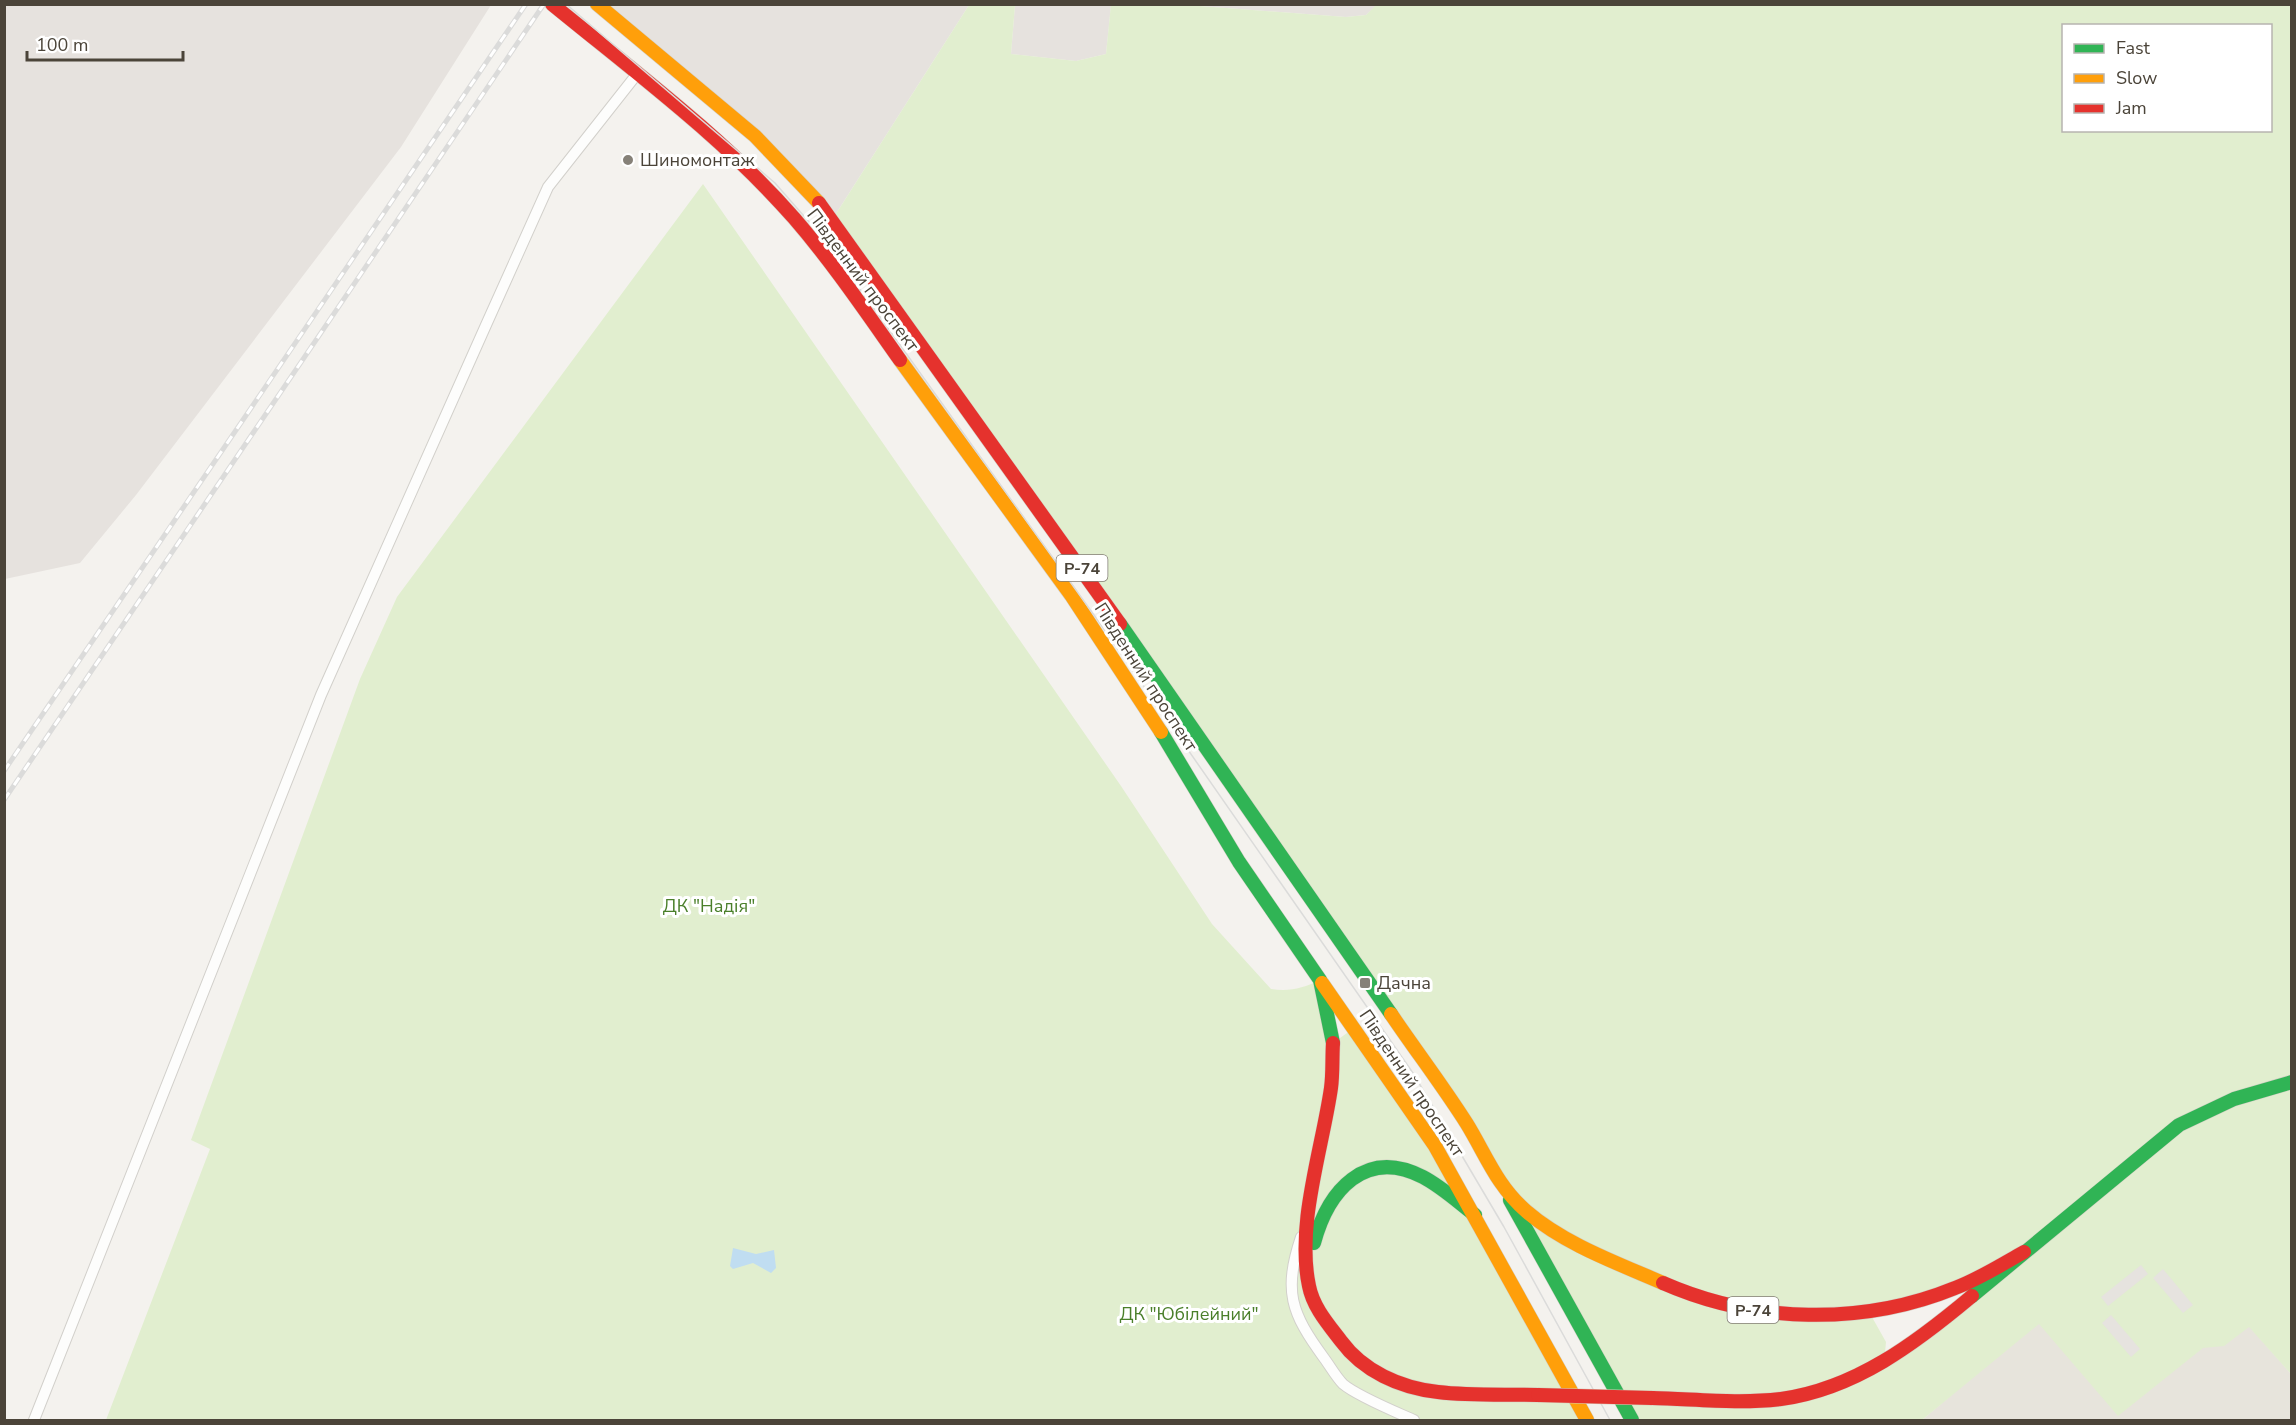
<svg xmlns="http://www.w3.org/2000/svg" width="2296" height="1425" viewBox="0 0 2296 1425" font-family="'Nunito Sans',sans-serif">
  <rect width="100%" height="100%" fill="#f4f2ee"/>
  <path fill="#e7e4dc" d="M 2157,1221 L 2291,1374 L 2291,1420 L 1922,1420 Z"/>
  <path fill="#e6e2de" d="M 4,5 L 491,5 L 401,147 L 136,495 L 80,563 L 5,579 Z
    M 597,5 L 969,5 L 832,220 L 811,192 Z
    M 1015,5 L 1111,5 L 1106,54 L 1076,61 L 1011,54 Z
    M 1187,5 L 1377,5 L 1366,15 L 1346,17 Z"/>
  <path fill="#e1eecf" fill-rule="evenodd" d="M 1111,4 L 1187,5 L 1346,17 L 1366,15 L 1377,4 L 2291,5 L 2291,1374 L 2249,1327 L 2224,1346 L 2203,1348 L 2118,1416 L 2039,1324 L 1922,1420 L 1633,1420 L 1467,1124 L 832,220 L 969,5 L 1015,5 L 1011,54 L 1076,61 L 1106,54 ZM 2064,26 L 2270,26 L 2270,130 L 2064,130 ZM 1991,1272 L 1884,1363 L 1886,1342 L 1868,1310 Z
    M 703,184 L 1121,786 L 1212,924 L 1271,989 C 1290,992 1303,988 1320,980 L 1333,1043 L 1354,1028 L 1435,1146 L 1587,1420 L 106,1420 L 210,1149 L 191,1140 L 360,679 L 397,597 Z"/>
  <path fill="#e6e3df" d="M 2141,1265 L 2148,1274 L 2108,1306 L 2101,1297 Z
    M 2163,1269 L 2193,1305 L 2183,1313 L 2153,1278 Z
    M 2111,1315 L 2140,1349 L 2131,1357 L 2102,1323 Z"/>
  <path fill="#c0ddf1" d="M 733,1248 L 756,1254 L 774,1250 L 776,1268 L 771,1273 L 753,1263 L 733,1269 L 730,1266 Z"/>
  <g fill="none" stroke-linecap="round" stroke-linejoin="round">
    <defs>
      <path id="street" d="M 1301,1237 C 1283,1291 1291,1313 1324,1358 C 1330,1366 1336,1377 1343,1384 C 1357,1396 1396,1412 1414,1420
        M 34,1420 L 321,695 L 486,325 L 548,187 L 637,74"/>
      <path id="fast" d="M 1120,624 L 1391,1014
        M 1161,732 L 1239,862 L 1320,980 L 1333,1043
        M 1510,1200 L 1632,1420
        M 1314,1243 C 1328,1191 1365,1147 1423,1177 C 1442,1187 1458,1202 1475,1215
        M 1972,1296 L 2179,1125 L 2234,1099 L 2292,1082"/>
      <path id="slow" d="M 597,4 L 755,136 L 819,203
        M 900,360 L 1071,595 L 1161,732
        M 1322,983 L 1435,1146 L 1587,1420
        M 1391,1014 C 1416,1051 1443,1086 1467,1124 C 1486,1155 1497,1186 1526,1211 C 1564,1244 1617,1263 1663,1283"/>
      <path id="jam" d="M 552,4 C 635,72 723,137 794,218 C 833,263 866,312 900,360
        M 819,203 L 1120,624
        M 1333,1043 C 1332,1058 1333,1074 1331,1088 C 1322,1150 1296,1225 1309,1286 C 1313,1307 1328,1324 1341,1341 C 1363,1371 1400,1388 1438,1392 C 1471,1396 1505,1394 1538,1395
        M 1663,1283 C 1754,1323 1862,1326 1955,1288 C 1979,1279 2001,1265 2024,1252
        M 1652,1398 C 1695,1399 1738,1404 1781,1399 C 1855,1389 1916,1343 1972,1296"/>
    </defs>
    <use href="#street" stroke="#d2d0cb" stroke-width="12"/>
    <use href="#fast" stroke="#d3cfc5" stroke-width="15"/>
    <use href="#slow" stroke="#d3cfc5" stroke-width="15"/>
    <use href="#jam" stroke="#d3cfc5" stroke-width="15"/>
    <use href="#street" stroke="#fdfdfc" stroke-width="10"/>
    <use href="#fast" stroke="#30b455" stroke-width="14"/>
    <use href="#slow" stroke="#ff9f0a" stroke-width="14"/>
    <use href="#jam" stroke="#e5322d" stroke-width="14"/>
    <path stroke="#dbdbda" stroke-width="1.5" d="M 566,4 L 775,183 L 824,239 L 1099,622 L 1413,1073 L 1504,1227 L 1610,1420"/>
    <defs>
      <path id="rail" d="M 4,771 L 526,4
        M 4,800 L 544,4"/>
    </defs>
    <use href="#rail" stroke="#dbdbda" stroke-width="5"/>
    <use href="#rail" stroke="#fff" stroke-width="3" stroke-dasharray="9" stroke-linecap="butt"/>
    <defs>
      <path id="jam-bridge" d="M 1538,1395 L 1652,1398"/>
    </defs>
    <use href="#jam-bridge" stroke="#d6cebb" stroke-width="15" stroke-linecap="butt"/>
    <use href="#jam-bridge" stroke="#e5322d" stroke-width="14"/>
  </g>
  <g fill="#868178" stroke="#fff" stroke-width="2">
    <circle cx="628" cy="160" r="6"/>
    <rect x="1359" y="977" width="12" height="12" rx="3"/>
  </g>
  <g text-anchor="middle" stroke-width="6" stroke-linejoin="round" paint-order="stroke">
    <g fill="#fff" stroke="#817c74" stroke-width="1.5">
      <rect x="1056.5" y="555" width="51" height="26" rx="4.5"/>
      <rect x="1727.5" y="1297" width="51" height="26" rx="4.5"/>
    </g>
    <g font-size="16" font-weight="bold" fill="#4b4439">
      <text x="1082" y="574">Р-74</text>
      <text x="1753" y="1316">Р-74</text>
    </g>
    <g font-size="18" fill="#4b4439" stroke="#fff" text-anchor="start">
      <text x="640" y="166">Шиномонтаж</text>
      <text x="1377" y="989">Дачна</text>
    </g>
    <g font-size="18" fill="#4b4439" stroke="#fff">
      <text transform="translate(863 280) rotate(53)" y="6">Південний проспект</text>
      <text transform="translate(1146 677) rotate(57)" y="6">Південний проспект</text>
      <text transform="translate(1412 1083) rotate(56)" y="6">Південний проспект</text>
    </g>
    <g font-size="18" fill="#4a7f2a" stroke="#fff">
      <text x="709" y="912">ДК "Надія"</text>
      <text x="1189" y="1320">ДК "Юбілейний"</text>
    </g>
  </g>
  <rect width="2296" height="1425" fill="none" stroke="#4b4439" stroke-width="12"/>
  <rect x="2062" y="24" width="210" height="108" fill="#ffffff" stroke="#b7b4b0" stroke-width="1.5"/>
  <rect x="2074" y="44" width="30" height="9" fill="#30b455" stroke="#b7b4b0" stroke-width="1.5"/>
  <text x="2116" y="54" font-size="18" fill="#4b4439">Fast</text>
  <rect x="2074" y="74" width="30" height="9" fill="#ff9f0a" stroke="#b7b4b0" stroke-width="1.5"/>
  <text x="2116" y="84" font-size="18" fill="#4b4439">Slow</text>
  <rect x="2074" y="104" width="30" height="9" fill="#e5322d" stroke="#b7b4b0" stroke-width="1.5"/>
  <text x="2116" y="114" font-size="18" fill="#4b4439">Jam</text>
  <path d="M27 51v9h156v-9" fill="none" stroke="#4b4439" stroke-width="3"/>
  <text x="36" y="51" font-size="18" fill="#4b4439" stroke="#ffffff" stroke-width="4.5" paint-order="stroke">100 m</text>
</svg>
